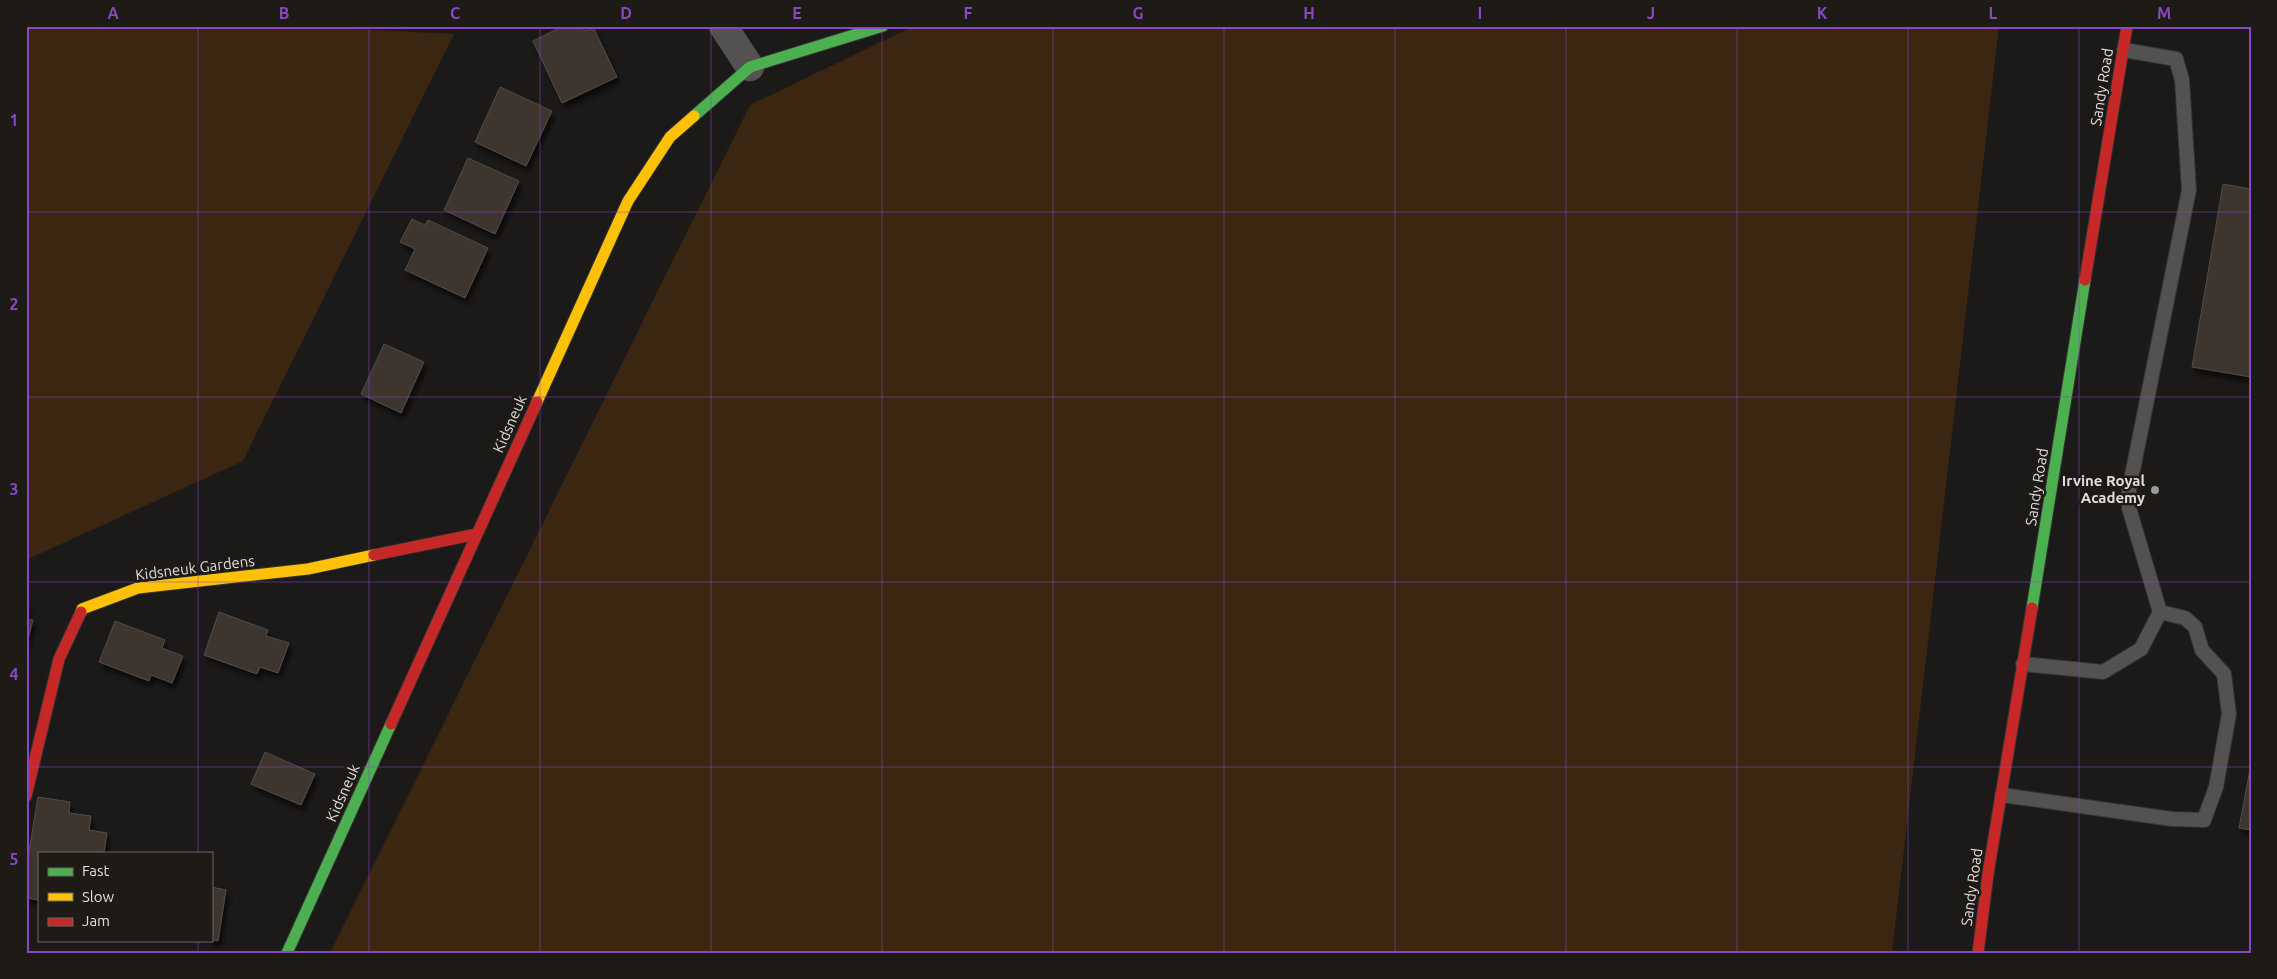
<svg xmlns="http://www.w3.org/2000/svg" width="2277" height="979" viewBox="0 0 2277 979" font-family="Ubuntu,sans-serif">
  <defs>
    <filter id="shadow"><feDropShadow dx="3" dy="5.5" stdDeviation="2.5" flood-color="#0009"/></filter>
  </defs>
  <rect width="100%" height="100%" fill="#1c1a18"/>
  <path fill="#3b2711" d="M 26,26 L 294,26 L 454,34 L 243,461 L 26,560 Z
    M 914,26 L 1999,26 L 1892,953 L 330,953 L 750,105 Z"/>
  <path fill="#3e362e" stroke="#4e4c4a" filter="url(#shadow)" d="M 563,26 L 582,26 L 585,31 L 593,27 L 617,77 L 562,103 L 533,41 Z
    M 500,87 L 552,111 L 526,166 L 475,142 Z
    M 468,158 L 519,181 L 495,234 L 444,210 Z
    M 2223,184 L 2251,189 L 2251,377 L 2192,367 Z
    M 412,219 L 425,225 L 428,220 L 488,248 L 465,298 L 405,270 L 415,249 L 400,242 Z
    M 384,344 L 424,362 L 401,413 L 361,394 Z
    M 26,605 L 29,605 L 26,619 L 33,620 L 26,647 Z
    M 219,612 L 268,630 L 266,636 L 289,643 L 278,673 L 260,667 L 257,674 L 204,655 Z
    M 115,621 L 165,640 L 162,648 L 183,656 L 172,683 L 151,675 L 149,681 L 99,662 Z
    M 265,752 L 315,774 L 301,805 L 251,784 Z
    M 2251,764 L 2251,830 L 2239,828 Z
    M 38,797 L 70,802 L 69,813 L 91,816 L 89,830 L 107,833 L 104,852 L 107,853 L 39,853 L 39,900 L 26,898 L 26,869 Z
    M 211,887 L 226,890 L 218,941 L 211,940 Z"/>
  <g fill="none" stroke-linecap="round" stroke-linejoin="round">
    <defs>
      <path id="lane" d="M 2023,664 L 2103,672 L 2141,649 L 2160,612 L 2129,508 L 2129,490 L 2189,190 L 2182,80 L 2176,59 L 2124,50
        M 2002,795 L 2172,819 L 2204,820 L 2216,787 L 2229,714 L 2224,674 L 2202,650 L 2195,627 L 2185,618 L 2160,612"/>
      <path id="street" d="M 723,26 L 750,67"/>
      <path id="fast" d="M 694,116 L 750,67 L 883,26
        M 2032,608 L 2085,280
        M 287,953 L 391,724"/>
      <path id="slow" d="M 537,402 L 628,201 L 670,137 L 694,116
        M 81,612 L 82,609 L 138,588 L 308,569 L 374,555"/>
      <path id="jam" d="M 2085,280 L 2127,26
        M 374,555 L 477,534
        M 391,724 L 537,402
        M 26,796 L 59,659 L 81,612
        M 1978,953 L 1988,874 L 2032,608"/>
    </defs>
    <use href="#lane" stroke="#353333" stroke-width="16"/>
    <use href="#street" stroke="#353333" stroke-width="29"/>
    <use href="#fast" stroke="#353333" stroke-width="13"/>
    <use href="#slow" stroke="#353333" stroke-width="13"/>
    <use href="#jam" stroke="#353333" stroke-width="13"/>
    <use href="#lane" stroke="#545250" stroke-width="14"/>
    <use href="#street" stroke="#545250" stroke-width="28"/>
    <use href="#fast" stroke="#4caf50" stroke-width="11"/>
    <use href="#slow" stroke="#ffc107" stroke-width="11"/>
    <use href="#jam" stroke="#c62828" stroke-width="11"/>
  </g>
  <path fill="none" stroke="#8a47c3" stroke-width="1" stroke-opacity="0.55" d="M 198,26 L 198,853M 369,26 L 369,953M 540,26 L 540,953M 711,26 L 711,953M 882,26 L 882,953M 1053,26 L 1053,953M 1224,26 L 1224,953M 1395,26 L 1395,953M 1566,26 L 1566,953M 1737,26 L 1737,953M 1908,26 L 1908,953M 2079,26 L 2079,953M 26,212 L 2251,212M 26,397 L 2251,397M 26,582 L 2251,582M 26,767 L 2251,767M 198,940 L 198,953"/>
  <circle fill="#9b9996" stroke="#1e1a16" stroke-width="2" cx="2155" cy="490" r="5"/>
  <g text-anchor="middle" stroke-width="5" stroke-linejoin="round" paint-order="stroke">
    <g font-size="15" fill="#e0ddda" stroke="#1e1a16">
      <text transform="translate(2102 87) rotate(-81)" y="5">Sandy Road</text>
      <text transform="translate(510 424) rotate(-66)" y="5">Kidsneuk</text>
      <text transform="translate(2037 487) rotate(-81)" y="5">Sandy Road</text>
      <text transform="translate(195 568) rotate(-7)" y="5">Kidsneuk Gardens</text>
      <text transform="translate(343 793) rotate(-66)" y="5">Kidsneuk</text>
      <text transform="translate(1972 887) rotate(-82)" y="5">Sandy Road</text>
    </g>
    <g font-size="15" font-weight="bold" fill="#e0ddda" stroke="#1e1a16" text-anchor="end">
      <text x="2145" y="486">Irvine Royal<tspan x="2145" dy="17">Academy</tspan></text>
    </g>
  </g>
  <rect width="2277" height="979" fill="none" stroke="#1e1a16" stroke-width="55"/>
  <rect x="38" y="852" width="175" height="90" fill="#1e1a16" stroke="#6c6864"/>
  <rect x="48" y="868" width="25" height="8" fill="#4caf50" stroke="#6c6864"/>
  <text x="82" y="876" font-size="15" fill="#e0ddda">Fast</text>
  <rect x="48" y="893" width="25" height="8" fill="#ffc107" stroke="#6c6864"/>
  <text x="82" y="902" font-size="15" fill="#e0ddda">Slow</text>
  <rect x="48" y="918" width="25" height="8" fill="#c62828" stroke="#6c6864"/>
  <text x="82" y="926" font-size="15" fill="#e0ddda">Jam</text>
  <rect x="28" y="28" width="2222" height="924" fill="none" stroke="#8a47c3" stroke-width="2"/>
  <g font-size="16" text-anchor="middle" font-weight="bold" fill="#8a47c3">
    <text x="113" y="19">A</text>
    <text x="284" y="19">B</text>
    <text x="455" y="19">C</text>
    <text x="626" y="19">D</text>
    <text x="797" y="19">E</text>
    <text x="968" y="19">F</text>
    <text x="1138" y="19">G</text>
    <text x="1309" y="19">H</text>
    <text x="1480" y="19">I</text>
    <text x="1651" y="19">J</text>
    <text x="1822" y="19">K</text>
    <text x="1993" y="19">L</text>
    <text x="2164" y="19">M</text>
    <text x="14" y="126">1</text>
    <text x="14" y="310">2</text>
    <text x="14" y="495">3</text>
    <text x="14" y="680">4</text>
    <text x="14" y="865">5</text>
  </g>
</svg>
